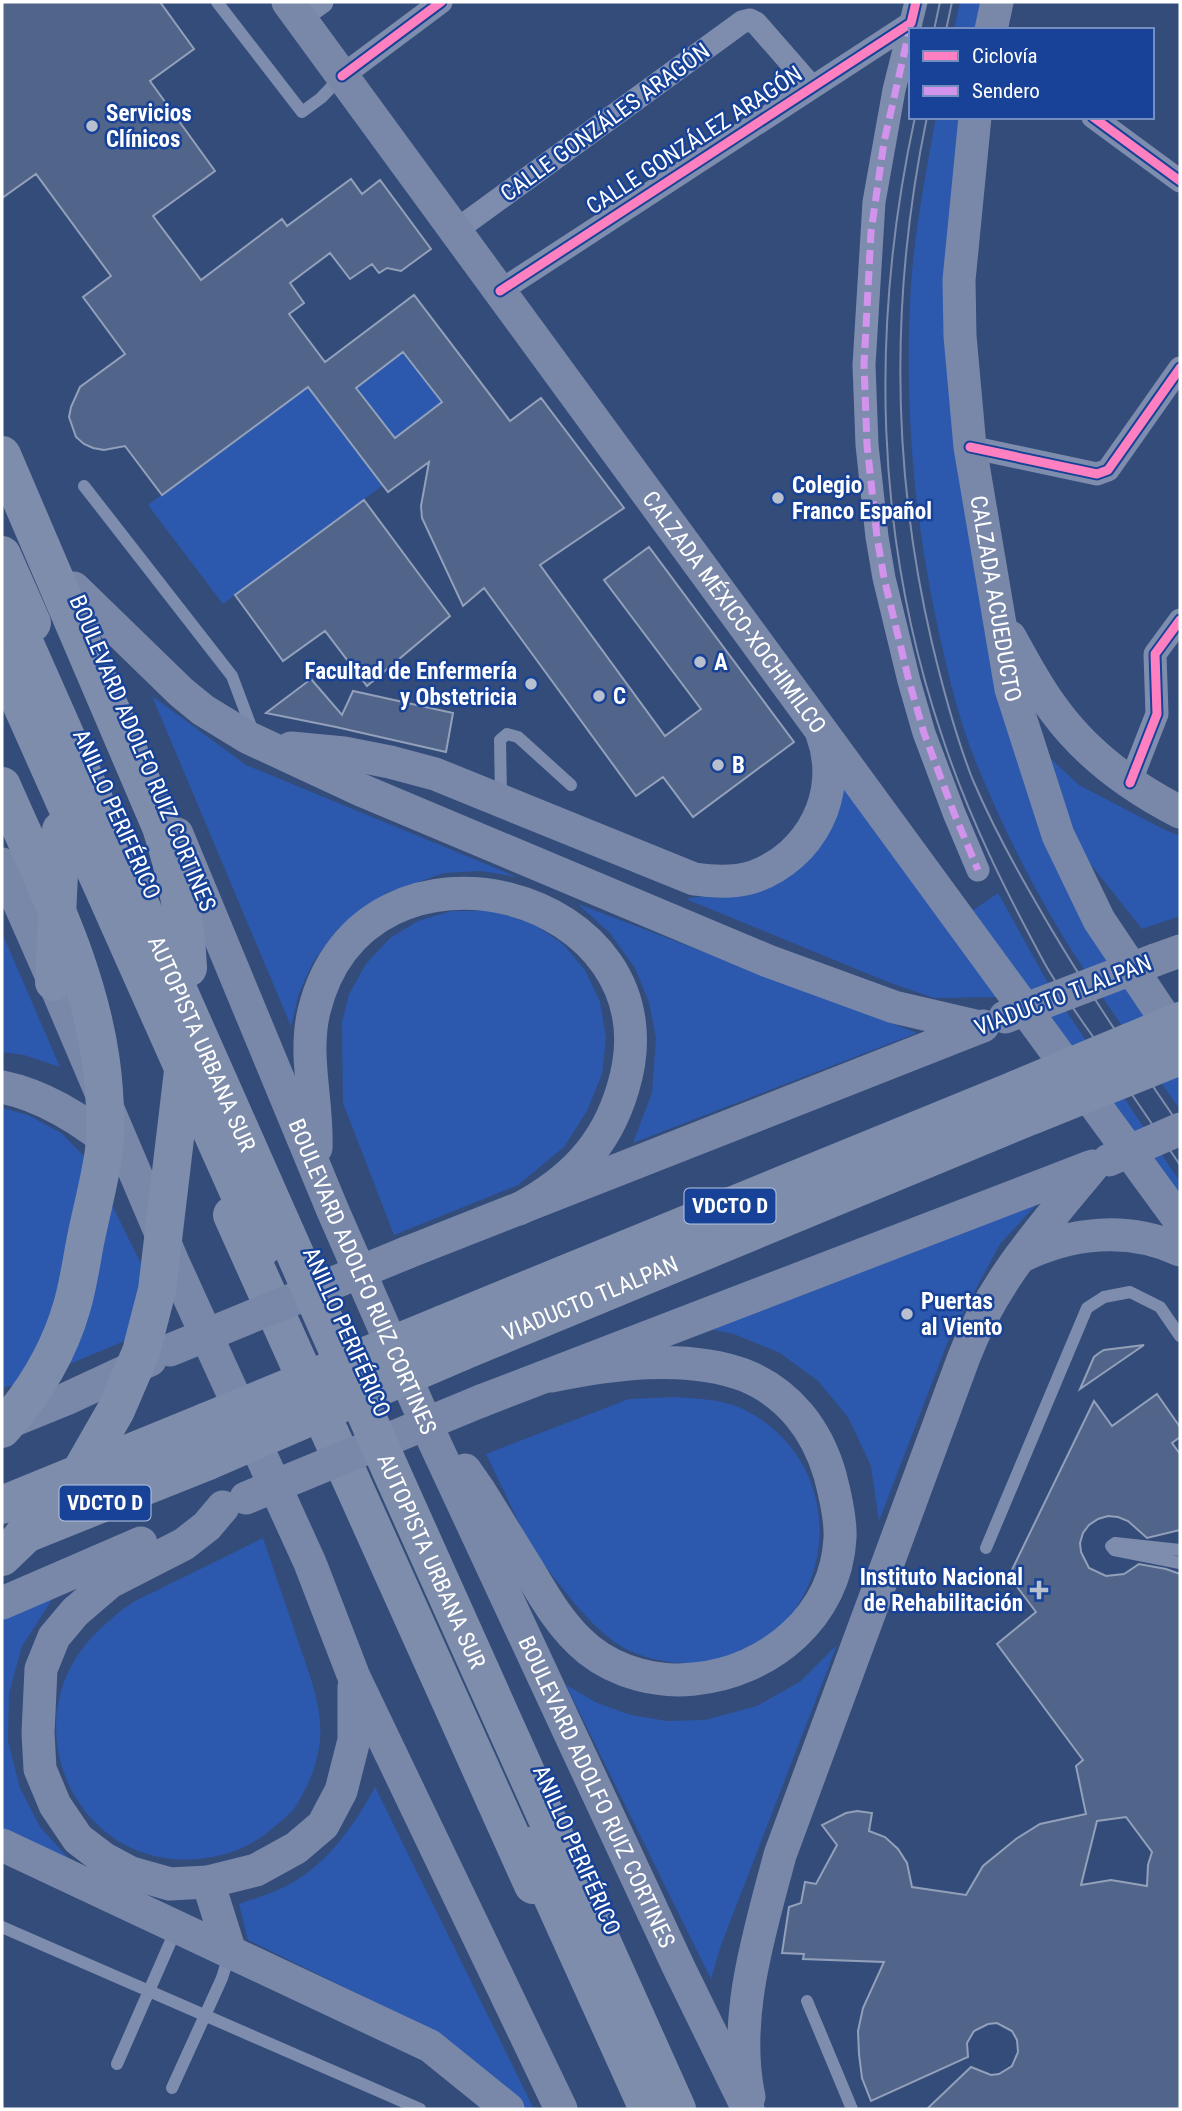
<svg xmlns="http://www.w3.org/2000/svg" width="1182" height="2111" viewBox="0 0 1182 2111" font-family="'Roboto Condensed',sans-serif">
  <rect width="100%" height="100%" fill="#344c7a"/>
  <path fill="#2c59ae" d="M 960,2 L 991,2 L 985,30 L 954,30 Z
    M 936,117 L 969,117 L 955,216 L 1015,735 L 1180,1056 L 1180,1110 C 1148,1063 1115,1017 1084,969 C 1042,906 1007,837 978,767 C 958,720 947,669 936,619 C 913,510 904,397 911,285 C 915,229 926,173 936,117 Z
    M 403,352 L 442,402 L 395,438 L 356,388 Z
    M 308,387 L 383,485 L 223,604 L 148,505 Z
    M 152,696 L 246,765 L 517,877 L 481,871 L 444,873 L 386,893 L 337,930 L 313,962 L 299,993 L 291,1026 Z
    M 1022,732 L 1079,785 L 1165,830 L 1180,836 L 1180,916 L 1142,929 L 1066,833 Z
    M 836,774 L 1000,997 L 934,998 L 888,982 L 686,899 L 751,888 Z
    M 998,893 L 1049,985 L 1180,1182 L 1180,1211 L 965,916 Z
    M 578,904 L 917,1033 L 633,1143 L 652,1093 L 656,1038 L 649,1002 L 635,968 L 610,933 Z
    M 451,911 L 494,911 L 535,925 L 563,944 L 585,970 L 600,1002 L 606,1038 L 602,1074 L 587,1111 L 564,1147 L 518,1185 L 394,1235 L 343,1103 L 342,1022 L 349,994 L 366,964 L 390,938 L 418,921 Z
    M 2,933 L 60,1067 L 24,1055 L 2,1052 Z
    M 2,1108 L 28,1115 L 61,1133 L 91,1163 L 170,1322 L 36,1378 L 2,1388 Z
    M 1037,1204 L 1000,1244 L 948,1341 L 879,1521 L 871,1466 L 848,1417 L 818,1381 L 780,1353 L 734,1334 L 709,1329 Z
    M 676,1397 C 699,1399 722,1399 743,1409 C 868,1471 832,1658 693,1663 C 666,1664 635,1657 613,1641 C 589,1623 573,1601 555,1579 C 548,1569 539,1560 533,1549 C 516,1519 502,1486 486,1454 L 629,1399 Z
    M 263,1538 C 274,1571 286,1605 297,1638 C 308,1671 323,1705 320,1740 C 318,1764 307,1789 294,1809 C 289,1815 281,1821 274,1827 C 253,1846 227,1856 198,1859 C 73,1870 8,1717 98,1631 C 107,1623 116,1614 126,1607 C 138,1598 155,1592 168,1585 C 200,1569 231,1554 263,1538 Z
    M 57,1592 L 22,1646 L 9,1693 L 8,1741 L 20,1788 L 40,1827 L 69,1859 L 2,1828 L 2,1617 Z
    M 837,1645 L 721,1945 L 711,1979 L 566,1685 L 597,1703 L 631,1715 L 667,1721 L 705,1720 L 757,1706 L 801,1681 Z
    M 375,1787 L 534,2109 L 517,2109 L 424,2026 L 248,1940 L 239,1904 C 253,1899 267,1895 280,1889 C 323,1870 354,1827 375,1787 Z"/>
  <path fill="#516489" stroke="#93a0ba" stroke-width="2" fill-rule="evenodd" d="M 2,2 L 160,2 L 194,49 L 150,81 L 215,171 L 153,216 L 201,280 L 282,219 L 287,226 L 351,179 L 362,194 L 380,180 L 431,249 L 401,271 L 387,268 L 379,273 L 372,264 L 350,279 L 330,253 L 290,283 L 304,303 L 289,314 L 325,362 L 414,295 L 510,421 L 541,398 L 624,508 L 540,565 L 665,736 L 701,709 L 604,580 L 649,547 L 794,742 L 693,817 L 663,777 L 636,796 L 484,588 L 463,606 L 422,518 L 421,506 L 429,462 L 388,492 L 308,387 L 162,495 L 125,446 L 104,450 L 93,448 L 84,444 L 76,437 L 69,417 L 71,407 L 80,387 L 125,354 L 83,297 L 111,276 L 36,174 L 2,198 ZM 403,352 L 442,402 L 395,438 L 356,388 Z
    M 364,500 L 450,616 L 367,686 L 325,631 L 283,661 L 235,595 Z
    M 311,679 L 342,715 L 353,691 L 453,713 L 446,752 L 336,727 L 266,713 Z
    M 1144,1345 L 1080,1389 L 1094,1357 L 1099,1353 L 1104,1350 Z
    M 1157,1394 L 1180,1427 L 1180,1437 L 1172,1443 L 1180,1454 L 1180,1530 L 1147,1538 L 1128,1521 L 1118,1517 L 1108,1516 L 1098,1519 L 1089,1525 L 1083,1533 L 1080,1543 L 1081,1552 L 1089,1568 L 1106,1576 L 1124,1574 L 1139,1564 L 1166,1569 L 1180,1574 L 1180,2109 L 927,2109 L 971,2067 L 991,2075 L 999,2074 L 1012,2066 L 1018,2052 L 1017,2040 L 1012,2031 L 997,2023 L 988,2024 L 974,2031 L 967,2043 L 968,2057 L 871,2101 L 862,2078 L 859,2054 L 858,2031 L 863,2008 L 884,1962 L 803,1959 L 804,1954 L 782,1953 L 789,1907 L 801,1903 L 805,1882 L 816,1884 L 837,1845 L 822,1825 L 846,1813 L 857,1811 L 872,1813 L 869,1831 L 885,1837 L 898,1849 L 907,1863 L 912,1887 L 966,1895 L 983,1866 L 1016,1839 L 1040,1824 L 1086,1814 L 1076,1766 L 1083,1760 L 997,1644 L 1036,1612 L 1009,1576 L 1094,1401 L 1112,1426 ZM 1126,1817 L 1152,1852 L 1148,1865 L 1147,1886 L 1111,1880 L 1081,1885 L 1097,1821 Z"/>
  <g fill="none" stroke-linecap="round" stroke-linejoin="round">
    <path stroke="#7e8dad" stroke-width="12" d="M 217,2 L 302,112 L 321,98 L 342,76
      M 84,486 L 232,676 L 253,732
      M 501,797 L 500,740 L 507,734 L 518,737 L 571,785
      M 986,1548 L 1087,1308 L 1104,1297 L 1130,1292 L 1160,1307 L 1180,1336
      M 1180,1550 L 1115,1543 L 1111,1546 L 1114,1550 L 1180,1563
      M 2,1927 L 420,2109
      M 807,2001 L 852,2109
      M 117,2064 L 177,1927
      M 172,2088 L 222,1978 L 230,1952"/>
    <path stroke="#7e8dad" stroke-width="23" d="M 916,2 L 894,90 L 874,202 L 864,365 L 867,445 L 877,537 L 884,578 L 909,681 L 924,733 L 954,813 L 978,870
      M 299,18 L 322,2
      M 342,76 L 441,2
      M 1093,117 L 1180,181
      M 455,231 L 742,22 L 750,20 L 756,23 L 811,86
      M 500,291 L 911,23
      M 970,447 L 1097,474 L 1108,470 L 1180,368
      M 1130,783 L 1157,714 L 1155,654 L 1180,620"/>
    <g stroke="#7988a9" stroke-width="33">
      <path id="s1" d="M 288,2 L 1180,1221"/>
      <path d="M 991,30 L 997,2"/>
      <path id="s2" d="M 975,117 L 959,280 L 960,336 L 970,447 L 1011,689 L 1058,835 L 1099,920 L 1180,1041"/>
      <path d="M 74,588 L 181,692 L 203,710 L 247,737 L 361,790 L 768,961 L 894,1007 L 980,1027"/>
      <path d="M 1010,637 C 1024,662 1037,688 1055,711 C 1088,756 1131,787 1180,812"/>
      <path d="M 291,748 L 344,753 L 390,762 L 435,774 L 694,879 C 714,882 734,883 753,877 C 811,857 844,793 822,734"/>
      <path id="s3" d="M 177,834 L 333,1211 L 431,1435 L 679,1968 L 748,2109"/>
      <path d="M 2,864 L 54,982 L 173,1262 L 310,1563 L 354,1677 L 561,2109"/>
      <path d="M 1155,960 L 1180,951"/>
      <path d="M 2,1087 C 46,1096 87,1123 121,1152"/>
      <path d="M 316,1148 C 318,1101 303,1057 314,1011 C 364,807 683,891 623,1088 C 606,1146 571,1181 519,1209"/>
      <path d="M 406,1253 L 983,1026"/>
      <path d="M 1020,1257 C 1071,1232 1128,1226 1180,1250"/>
      <path d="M 481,1401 L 1090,1167"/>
      <path d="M 2,1425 L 66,1399 L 150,1360"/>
      <path d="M 465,1470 L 479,1490 C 496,1517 512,1544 529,1571 C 546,1600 563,1629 589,1650 C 618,1673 658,1683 694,1679 C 769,1672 836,1616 840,1538 C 841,1518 835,1494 830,1475 C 817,1430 789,1393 744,1375 C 685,1353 610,1364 551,1376"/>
      <path d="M 223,1507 L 207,1526 L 184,1544 L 110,1582 L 75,1612 L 54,1637 L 41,1669 L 38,1733 L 40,1769 L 55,1805 L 78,1839 L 103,1858 L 131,1873 L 170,1884 L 208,1882 L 256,1870 L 296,1848 L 323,1825 L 341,1791 L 354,1740 L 354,1687"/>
      <path d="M 2,1603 L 141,1543"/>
      <path d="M 2,1845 L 430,2046 L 508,2109"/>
      <path d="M 208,1882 L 230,1952"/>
      <path d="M 749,2097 C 732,2018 760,1931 780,1855 L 964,1357 C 993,1281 1042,1228 1093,1166"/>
    </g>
    <g stroke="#7e8dab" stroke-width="38">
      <path d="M 2,455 L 161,827 C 176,874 186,919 188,968"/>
      <path d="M 2,555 L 32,623"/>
      <path d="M 54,982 L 61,830"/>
      <path d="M 232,1215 L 533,1885"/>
      <path d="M 443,1324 L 1017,1089"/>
      <path id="s4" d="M 461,1352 L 1033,1115"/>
      <path d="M 2,1505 L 205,1422"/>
      <path d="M 23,1535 L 208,1461"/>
    </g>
    <path stroke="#7e8dab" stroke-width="2" d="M 934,30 L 940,2
      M 946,30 L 952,2
      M 915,117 C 870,325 874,537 943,739 C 969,818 1006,892 1045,964 C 1061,992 1080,1018 1098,1044 C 1125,1085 1153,1125 1180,1165
      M 927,117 C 890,294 891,468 932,643 C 943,689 955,734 972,778 C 989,818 1009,856 1031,894 C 1076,974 1128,1050 1180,1126"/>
    <path stroke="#7988a9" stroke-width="33" d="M 1005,1017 L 1155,960
      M 1109,1160 L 1180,1129
      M 170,1350 L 406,1253
      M 246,1498 L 481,1401"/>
    <g stroke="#7e8dab" stroke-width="38">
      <path id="s5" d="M 2,592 L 392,1473 L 677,2109"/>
      <path d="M 2,661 L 263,1247"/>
      <path d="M 2,786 C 45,885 97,982 104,1091 C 105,1110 107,1131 104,1150 C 100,1181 91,1212 85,1243 C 81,1264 78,1286 72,1306 C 59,1352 34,1393 2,1429"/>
      <path d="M 1017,1089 L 1180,1021"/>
      <path d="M 1033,1115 L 1180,1056"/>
      <path d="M 205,1422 L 443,1324"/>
      <path d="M 208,1461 L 461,1352"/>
      <path d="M 2,1557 L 54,1507 L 80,1473 L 116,1410 L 141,1352 L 157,1290 L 183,1071"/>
      <path d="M 529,1846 L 648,2109"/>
    </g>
    <path stroke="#d193ec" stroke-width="7" stroke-dasharray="14 7" stroke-linecap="butt" d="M 911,23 L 884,142 L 871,232 L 864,365 L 867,445 L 877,537 L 884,578 L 909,681 L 924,733 L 954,813 L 978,870"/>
    <defs>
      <path id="cycleway" d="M 342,76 L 441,2
        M 1093,117 L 1180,181
        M 500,291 L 911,23 L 916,2
        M 970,447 L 1097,474 L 1108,470 L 1180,368
        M 1130,783 L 1157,714 L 1155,654 L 1180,620"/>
    </defs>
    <use href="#cycleway" stroke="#174297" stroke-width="13"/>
    <use href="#cycleway" stroke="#ff80c0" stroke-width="9"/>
  </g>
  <g fill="#b8c0d0" stroke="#174297" stroke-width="2.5">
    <circle cx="92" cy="126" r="7"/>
    <circle cx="778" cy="498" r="7"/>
    <circle cx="700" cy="662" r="7"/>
    <circle cx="531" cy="684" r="7"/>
    <circle cx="599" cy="696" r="7"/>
    <circle cx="718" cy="765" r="7"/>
    <circle cx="907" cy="1314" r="7"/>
    <path d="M1035.5 1579.5h7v7h7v7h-7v7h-7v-7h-7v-7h7z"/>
  </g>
  <g text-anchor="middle" stroke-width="5" stroke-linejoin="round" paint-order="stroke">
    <g fill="#174297" stroke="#b9c6e0" stroke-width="2">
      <rect x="684.5" y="1188.5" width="91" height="35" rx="5"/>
      <rect x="59.5" y="1485.5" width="91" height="35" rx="5"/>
    </g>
    <g font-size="21" font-weight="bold" fill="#fff">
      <text x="730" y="1213">VDCTO D</text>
      <text x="105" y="1510">VDCTO D</text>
    </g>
    <g font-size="23" font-weight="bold" fill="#fff" stroke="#174297" text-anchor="start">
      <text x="106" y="121">Servicios<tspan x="106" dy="26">Clínicos</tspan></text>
      <text x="792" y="493">Colegio<tspan x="792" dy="26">Franco Español</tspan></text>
      <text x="714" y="670">A</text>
      <text x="517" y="679" text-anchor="end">Facultad de Enfermería<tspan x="517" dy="26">y Obstetricia</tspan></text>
      <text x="613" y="704">C</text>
      <text x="732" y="773">B</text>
      <text x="921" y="1309">Puertas<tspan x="921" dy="26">al Viento</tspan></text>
      <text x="1023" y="1585" text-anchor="end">Instituto Nacional<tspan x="1023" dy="26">de Rehabilitación</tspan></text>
    </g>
    <g font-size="23" fill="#fff" stroke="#174297">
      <text transform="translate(605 122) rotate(-36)" y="8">CALLE GONZÁLES ARAGÓN</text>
      <text transform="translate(694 140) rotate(-33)" y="8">CALLE GONZÁLEZ ARAGÓN</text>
      <text dy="8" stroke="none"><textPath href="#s2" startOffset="485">CALZADA ACUEDUCTO</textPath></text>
      <text dy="8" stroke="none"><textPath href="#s1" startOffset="756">CALZADA MÉXICO-XOCHIMILCO</textPath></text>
      <text transform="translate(143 753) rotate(67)" y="8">BOULEVARD ADOLFO RUIZ CORTINES</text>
      <text transform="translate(117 814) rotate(66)" y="8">ANILLO PERIFÉRICO</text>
      <text transform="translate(1063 995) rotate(-21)" y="8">VIADUCTO TLALPAN</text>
      <text dy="8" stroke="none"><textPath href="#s5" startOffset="494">AUTOPISTA URBANA SUR</textPath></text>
      <text dy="8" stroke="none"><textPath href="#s3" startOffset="480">BOULEVARD ADOLFO RUIZ CORTINES</textPath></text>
      <text dy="8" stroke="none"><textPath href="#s4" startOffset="140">VIADUCTO TLALPAN</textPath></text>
      <text transform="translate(347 1332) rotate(66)" y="8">ANILLO PERIFÉRICO</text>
      <text dy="8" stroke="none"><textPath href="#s5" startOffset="1060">AUTOPISTA URBANA SUR</textPath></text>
      <text dy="8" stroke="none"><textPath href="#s3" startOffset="1046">BOULEVARD ADOLFO RUIZ CORTINES</textPath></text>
      <text transform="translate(577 1850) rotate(66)" y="8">ANILLO PERIFÉRICO</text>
    </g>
  </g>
  <rect width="1182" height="2111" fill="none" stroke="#ffffff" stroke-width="7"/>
  <rect x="909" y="28" width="245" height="91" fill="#174297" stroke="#748ec1" stroke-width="2"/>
  <rect x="923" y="51" width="35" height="10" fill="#ff80c0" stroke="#748ec1" stroke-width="2"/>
  <text x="972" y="63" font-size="21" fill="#ffffff">Ciclovía</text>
  <rect x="923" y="86" width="35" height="10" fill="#d193ec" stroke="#748ec1" stroke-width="2"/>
  <text x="972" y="98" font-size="21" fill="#ffffff">Sendero</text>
</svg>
